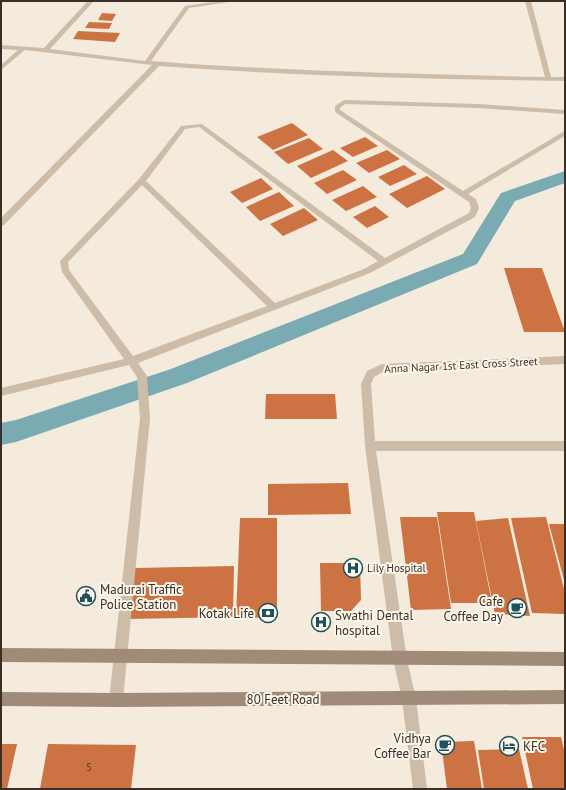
<svg xmlns="http://www.w3.org/2000/svg" width="566" height="790" viewBox="0 0 566 790" font-family="'PT Sans',sans-serif">
  <rect width="100%" height="100%" fill="#f4ebdd"/>
  <g fill="none" stroke-linecap="round" stroke-linejoin="round">
    <path fill="#7aaab2" fill-rule="evenodd" d="M 565,171 L 565,183 L 515,201 L 477,264 L 187,383 L 16,442 L 1,445 L 1,423 L 16,420 L 171,369 L 463,254 L 501,193 Z"/>
  </g>
  <path fill="#cc7243" d="M 102,13 L 116,14 L 112,21 L 98,20 Z
    M 89,22 L 112,23 L 109,29 L 85,28 Z
    M 78,31 L 120,33 L 115,42 L 73,39 Z
    M 292,123 L 308,135 L 273,150 L 257,137 Z
    M 365,137 L 378,146 L 353,157 L 340,148 Z
    M 309,138 L 323,149 L 288,164 L 274,152 Z
    M 333,150 L 348,161 L 311,178 L 297,166 Z
    M 387,150 L 400,159 L 369,173 L 356,163 Z
    M 404,165 L 417,174 L 390,186 L 378,177 Z
    M 343,170 L 357,180 L 327,194 L 314,183 Z
    M 427,176 L 445,189 L 407,208 L 389,194 Z
    M 261,178 L 273,189 L 242,203 L 230,192 Z
    M 363,186 L 377,197 L 346,211 L 332,200 Z
    M 279,192 L 294,206 L 260,221 L 246,207 Z
    M 375,206 L 389,217 L 367,228 L 353,217 Z
    M 304,208 L 318,220 L 283,236 L 270,224 Z
    M 504,268 L 542,268 L 565,332 L 524,332 Z
    M 266,394 L 335,394 L 337,419 L 265,419 Z
    M 348,483 L 351,514 L 268,515 L 268,484 Z
    M 437,512 L 474,512 L 492,603 L 451,603 Z
    M 400,517 L 437,517 L 451,609 L 411,610 Z
    M 546,517 L 565,593 L 565,614 L 532,613 L 511,518 Z
    M 240,518 L 277,518 L 277,618 L 236,617 Z
    M 508,518 L 530,616 L 495,614 L 476,521 Z
    M 549,524 L 565,524 L 565,584 Z
    M 320,563 L 360,563 L 361,600 L 351,611 L 321,611 Z
    M 234,566 L 233,617 L 128,619 L 135,568 Z
    M 522,737 L 561,737 L 565,754 L 565,789 L 533,789 Z
    M 474,741 L 482,789 L 447,789 L 441,742 Z
    M 1,744 L 17,744 L 7,789 L 1,789 Z
    M 48,744 L 136,745 L 131,789 L 40,789 Z
    M 519,749 L 528,789 L 484,789 L 478,750 Z"/>
  <g fill="none" stroke-linecap="round" stroke-linejoin="round">
    <path fill="#cdbca8" fill-rule="evenodd" d="M 88,1 L 94,1 L 50,49 L 145,61 L 185,6 L 220,1 L 235,1 L 189,8 L 151,61 C 281,71 413,74 545,77 L 525,1 L 531,1 L 551,77 L 565,77 L 565,81 C 430,79 294,76 159,66 L 4,225 L 1,226 L 1,218 L 152,65 L 25,50 L 1,70 L 1,65 L 18,50 L 1,49 L 1,45 L 44,48 Z
      M 344,100 L 478,104 L 565,110 L 565,114 L 478,108 L 345,104 L 340,108 L 340,110 L 463,191 L 563,132 L 565,131 L 565,136 L 468,194 L 476,199 L 479,208 L 475,217 L 370,273 L 138,363 L 147,376 L 150,418 L 123,700 L 121,705 L 116,707 L 111,705 L 109,700 L 140,418 L 137,377 L 129,365 L 1,396 L 1,388 L 124,359 L 62,272 L 60,261 L 139,179 L 181,126 L 202,124 L 385,258 L 469,213 L 471,208 L 469,202 L 335,112 L 335,106 ZM 199,127 L 378,261 L 364,269 L 275,303 L 146,181 L 185,129 ZM 142,185 L 267,306 L 133,356 L 69,270 L 68,262 Z
      M 565,356 L 565,364 L 383,372 L 374,377 L 371,384 L 375,441 L 565,441 L 565,451 L 376,451 L 407,659 L 416,699 L 427,789 L 413,789 L 402,699 L 393,659 L 365,446 L 361,384 L 367,371 L 382,364 Z"/>
    <path fill="#a08b79" fill-rule="evenodd" d="M 1,648 L 565,652 L 565,666 L 1,662 Z
      M 565,690 L 565,704 L 116,707 L 1,706 L 1,692 L 116,693 Z"/>
  </g>
  <defs>
    <symbol id="hospital-ring" viewBox="-11 -11 22 22"><circle r="9.5" fill="#fbf5ea" stroke="#1c525d" stroke-width="1.5"/><path d="M-5-5h3v3.5h4V-5h3V5h-3V1.5h-4V5h-3Z" fill="#1c525d"/></symbol>
    <symbol id="civic-ring" viewBox="-11 -11 22 22"><circle r="9.5" fill="#fbf5ea" stroke="#1c525d" stroke-width="1.5"/><path d="M-.6-6.5H3V-4.5H.6V-3L4-1V1h2V6H-6V1h2V-1L-.6-3ZM-1.2 2.5V6h2.4V2.5Z" fill="#1c525d"/></symbol>
    <symbol id="cafe-ring" viewBox="-11 -11 22 22"><circle r="9.5" fill="#fbf5ea" stroke="#1c525d" stroke-width="1.5"/><path d="M-5.5-4.5H6V0H3Q3 3.5 0 3.5H-2.5Q-5.5 3.5-5.5 0ZM3-3.2v2h1.7v-2ZM-6 4.5H4V6H-6Z" fill="#1c525d"/></symbol>
    <symbol id="bank-ring" viewBox="-11 -11 22 22"><circle r="9.5" fill="#fbf5ea" stroke="#1c525d" stroke-width="1.5"/><path d="M-6-4H6V4H-6ZM0-2.3a2.3 2.3 0 1 0 0 4.6a2.3 2.3 0 1 0 0-4.6Z" fill="#1c525d"/></symbol>
    <symbol id="hotel-ring" viewBox="-11 -11 22 22"><circle r="9.5" fill="#fbf5ea" stroke="#1c525d" stroke-width="1.5"/><path d="M-6-4.5h1.5V1H6V5H4.5V3h-9V5H-6ZM-4 0a1.8 1.8 0 1 1 3.6 0ZM.5 0V-2.5h3Q6-2.5 6 0Z" fill="#1c525d"/></symbol>
  </defs>
  <g fill-rule="evenodd">
    <use href="#hospital-ring" x="342" y="557" width="22" height="22"/>
    <use href="#civic-ring" x="75" y="585" width="22" height="22"/>
    <use href="#cafe-ring" x="506" y="597" width="22" height="22"/>
    <use href="#bank-ring" x="257" y="602" width="22" height="22"/>
    <use href="#hospital-ring" x="310" y="611" width="22" height="22"/>
    <use href="#cafe-ring" x="434" y="734" width="22" height="22"/>
    <use href="#hotel-ring" x="498" y="735" width="22" height="22"/>
  </g>
  <g text-anchor="middle" stroke-width="4" stroke-linejoin="round" paint-order="stroke">
    <g font-size="11" fill="#392f28" stroke="#fbf5ea">
      <text transform="translate(461 365) rotate(-3)" y="4">Anna Nagar 1st East Cross Street</text>
    </g>
    <g font-size="11" fill="#392f28" stroke="#fbf5ea" text-anchor="start">
      <text x="367" y="572">Lily Hospital</text>
    </g>
    <g font-size="11" fill="#5e402f">
      <text x="89" y="771">5</text>
    </g>
    <g font-size="13" fill="#392f28" stroke="#fbf5ea" text-anchor="start">
      <text x="100" y="594">Madurai Traffic<tspan x="100" dy="15">Police Station</tspan></text>
      <text x="503" y="606" text-anchor="end">Cafe<tspan x="503" dy="15">Coffee Day</tspan></text>
      <text x="254" y="618" text-anchor="end">Kotak Life</text>
      <text x="335" y="620">Swathi Dental<tspan x="335" dy="15">hospital</tspan></text>
      <text x="431" y="743" text-anchor="end">Vidhya<tspan x="431" dy="15">Coffee Bar</tspan></text>
      <text x="523" y="751">KFC</text>
    </g>
    <g font-size="13" fill="#392f28" stroke="#fbf5ea">
      <text x="283" y="704">80 Feet Road</text>
    </g>
  </g>
  <rect width="566" height="790" fill="none" stroke="#392f28" stroke-width="4"/>
</svg>
